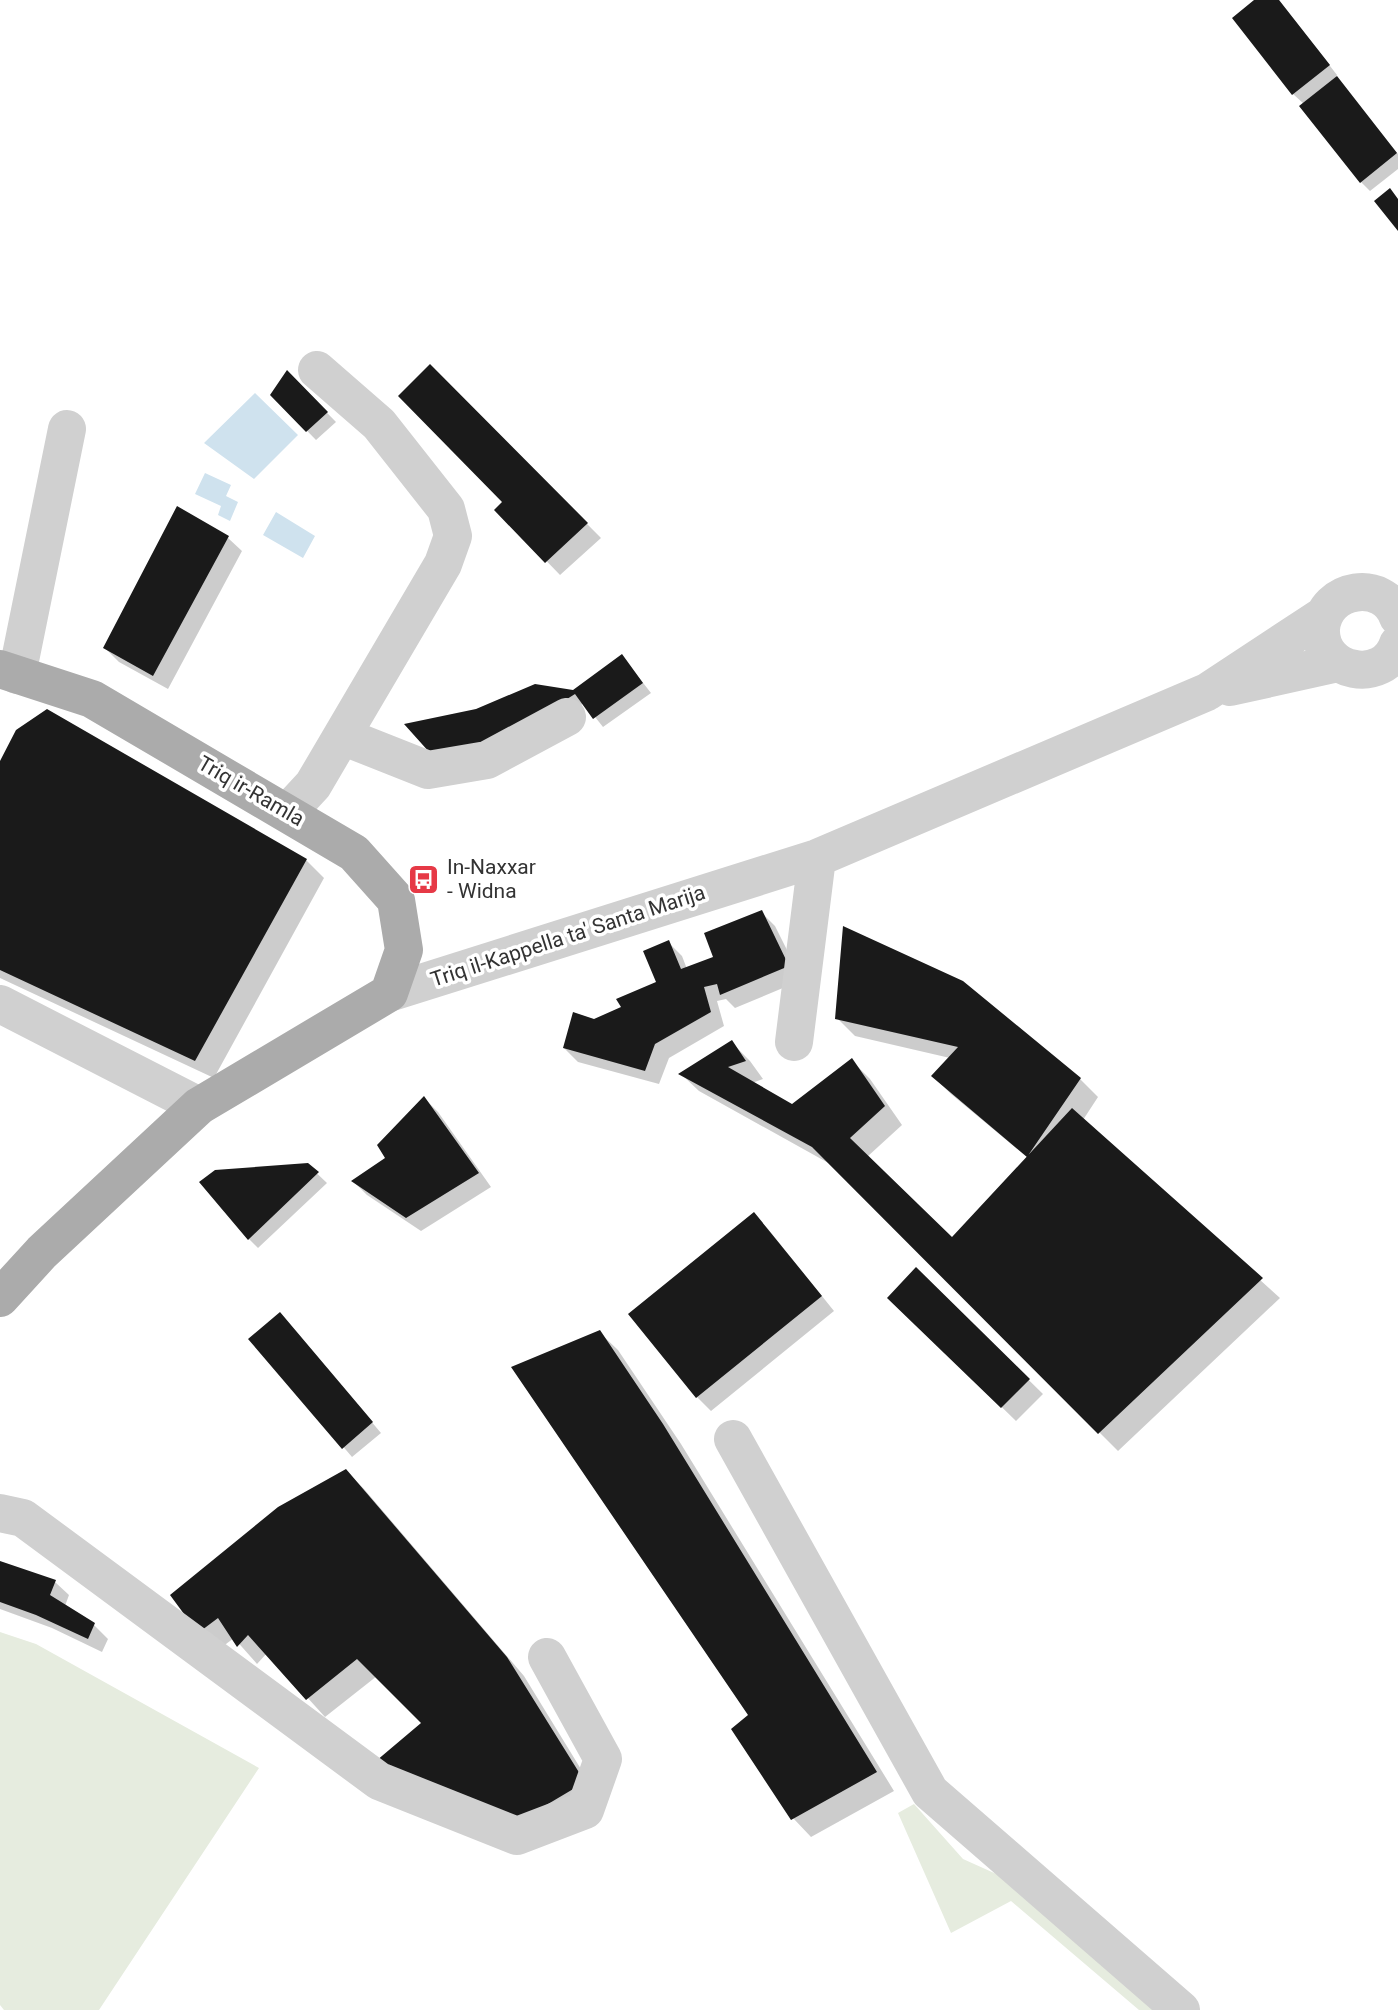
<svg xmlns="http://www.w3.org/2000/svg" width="1398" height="2010" viewBox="0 0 1398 2010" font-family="Roboto,sans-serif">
  <rect width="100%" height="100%" fill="#fff"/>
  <path fill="#e6ecdf" d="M 0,1632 L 36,1644 L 259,1768 L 99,2010 L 4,2010 L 0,2005 Z
    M 914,1804 L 963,1859 L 1023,1886 L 1167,2010 L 1139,2010 L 1011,1901 L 951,1933 L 898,1813 Z"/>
  <path fill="#cfe2ee" d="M 255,393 L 298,435 L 254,479 L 204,443 Z
    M 205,473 L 231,485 L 226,496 L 238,502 L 230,521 L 218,515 L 221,506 L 195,494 Z
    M 276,512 L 315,536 L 303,558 L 263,535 Z"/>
  <path fill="#0003" d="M 1257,0 L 1279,0 L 1337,75 L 1336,77 L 1398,154 L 1398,169 L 1370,191 L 1361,182 L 1304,104 L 1293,94 Z
    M 430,366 L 601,538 L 560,575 L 497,510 L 505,502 Z
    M 288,373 L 336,422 L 316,440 L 272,395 Z
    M 228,538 L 242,551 L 168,689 L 119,662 L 105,648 Z
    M 622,656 L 651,693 L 603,727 L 584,703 L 526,740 L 573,692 Z
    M 0,764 L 306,860 L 324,878 L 214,1078 L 0,978 Z
    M 761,912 L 775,926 L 802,980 L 735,1008 L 726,999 L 717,1001 L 724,1026 L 669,1058 L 659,1084 L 578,1062 L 564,1048 L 594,1021 L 624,1008 L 659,983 L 668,942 L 682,956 L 687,969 L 715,958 Z
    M 844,928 L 1080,1079 L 1098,1097 L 1083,1120 L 1280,1298 L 1118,1451 L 832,1165 L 699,1091 L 681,1074 L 732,1043 L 750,1061 L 763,1079 L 752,1083 L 792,1106 L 852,1061 L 870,1079 L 902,1125 L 867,1157 L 952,1240 L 1028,1158 L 951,1094 L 933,1076 L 950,1058 L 855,1036 L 837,1018 Z
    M 424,1098 L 438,1112 L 491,1187 L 421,1231 L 367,1195 L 353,1181 L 387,1159 Z
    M 308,1165 L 327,1183 L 258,1248 L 249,1239 Z
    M 754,1215 L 768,1229 L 834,1311 L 711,1411 L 697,1397 Z
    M 917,1270 L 1043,1394 L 1016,1421 L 890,1298 Z
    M 289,1324 L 381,1433 L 352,1457 L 251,1339 Z
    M 599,1332 L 618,1350 L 681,1444 L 894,1791 L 811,1837 L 793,1818 Z
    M 346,1471 L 364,1489 L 524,1676 L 598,1797 L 526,1839 L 423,1723 L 377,1676 L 325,1717 L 267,1653 L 257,1664 L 234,1638 L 218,1650 L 200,1632 Z
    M 0,1563 L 55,1582 L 69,1595 L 65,1606 L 94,1625 L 108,1639 L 102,1652 L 52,1628 L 0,1609 Z"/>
  <path fill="#1a1a1a" d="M 1254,0 L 1279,0 L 1330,65 L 1292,95 L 1232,18 Z
    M 1337,76 L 1397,153 L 1360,183 L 1299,106 Z
    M 1390,188 L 1398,199 L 1398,231 L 1374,201 Z
    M 430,364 L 588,523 L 545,563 L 494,510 L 502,502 L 398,396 Z
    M 287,370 L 328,412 L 306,432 L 270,395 Z
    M 177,506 L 229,536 L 153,676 L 103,648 Z
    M 622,654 L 643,683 L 593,719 L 575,694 L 516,731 L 480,745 L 430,753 L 404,724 L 476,709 L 535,684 L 573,690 Z
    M 47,709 L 307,859 L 195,1061 L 0,970 L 0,761 L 16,730 Z
    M 762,910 L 789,966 L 720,995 L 717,984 L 704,987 L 711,1012 L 655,1044 L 645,1071 L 563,1048 L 573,1012 L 594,1019 L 621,1007 L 616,999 L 656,982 L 643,951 L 669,940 L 681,969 L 713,957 L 704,933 Z
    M 843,926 L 963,981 L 1081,1078 L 1027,1157 L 931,1076 L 958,1047 L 835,1019 Z
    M 732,1040 L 746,1061 L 728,1067 L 792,1104 L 852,1058 L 885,1106 L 850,1138 L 952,1237 L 1072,1108 L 1263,1278 L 1098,1434 L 812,1147 L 678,1074 Z
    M 424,1096 L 479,1173 L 406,1218 L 351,1181 L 385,1158 L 377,1145 Z
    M 308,1163 L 319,1172 L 248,1240 L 199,1182 L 215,1170 Z
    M 754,1212 L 822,1296 L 696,1398 L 628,1314 Z
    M 916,1267 L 1030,1379 L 1001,1408 L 887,1298 Z
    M 280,1312 L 373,1422 L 342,1449 L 248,1339 Z
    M 600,1330 L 663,1424 L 877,1772 L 791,1820 L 731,1729 L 748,1715 L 511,1367 Z
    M 346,1469 L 507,1657 L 585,1782 L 511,1826 L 376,1761 L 421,1723 L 357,1659 L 306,1700 L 248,1635 L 237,1647 L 218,1618 L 198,1633 L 170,1595 L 278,1507 Z
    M 0,1561 L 56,1580 L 50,1595 L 95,1623 L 88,1639 L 36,1615 L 0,1602 Z"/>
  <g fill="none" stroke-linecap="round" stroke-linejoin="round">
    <path stroke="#d0d0d0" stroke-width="38" d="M 1398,617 C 1384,578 1324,587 1321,629 C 1319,673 1384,686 1398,644
      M 17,675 L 67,429
      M 1230,687 L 1338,663
      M 342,736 L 428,770 L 487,760 L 567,717
      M 288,812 L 313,785 L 443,564 L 453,536 L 446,509 L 379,424 L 317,370
      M 389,993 L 817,858 L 1207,692 L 1324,615
      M 0,1004 L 199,1106
      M 794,1042 L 817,858
      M 733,1439 L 930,1792 L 1181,2010
      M 0,1513 L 23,1518 L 379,1781 L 517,1836 L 585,1810 L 603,1759 L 547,1657"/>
    <path stroke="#ababab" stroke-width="38" d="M 0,669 L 92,699 L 354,853 L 396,900 L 404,950 L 389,993 L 199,1106 L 42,1252 L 0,1298"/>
  </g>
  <defs>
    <symbol id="bus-square" viewBox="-11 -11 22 22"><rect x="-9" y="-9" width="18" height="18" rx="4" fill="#e63946" stroke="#fff"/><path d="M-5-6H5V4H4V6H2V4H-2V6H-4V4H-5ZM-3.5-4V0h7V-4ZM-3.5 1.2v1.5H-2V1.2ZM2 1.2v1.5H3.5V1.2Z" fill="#fff"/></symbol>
  </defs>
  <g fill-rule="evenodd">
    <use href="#bus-square" x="406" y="862" width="35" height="35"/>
  </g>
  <g text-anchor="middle" stroke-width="7" stroke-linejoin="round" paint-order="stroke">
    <g font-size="21" fill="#333" stroke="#fff">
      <text transform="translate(251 791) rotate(30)" y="7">Triq ir-Ramla</text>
      <text transform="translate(568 936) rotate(-18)" y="7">Triq il-Kappella ta' Santa Marija</text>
    </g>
    <g font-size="21" fill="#333" stroke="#fff" text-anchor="start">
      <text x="447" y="874">In-Naxxar<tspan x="447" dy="24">- Widna</tspan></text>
    </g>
  </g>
</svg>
